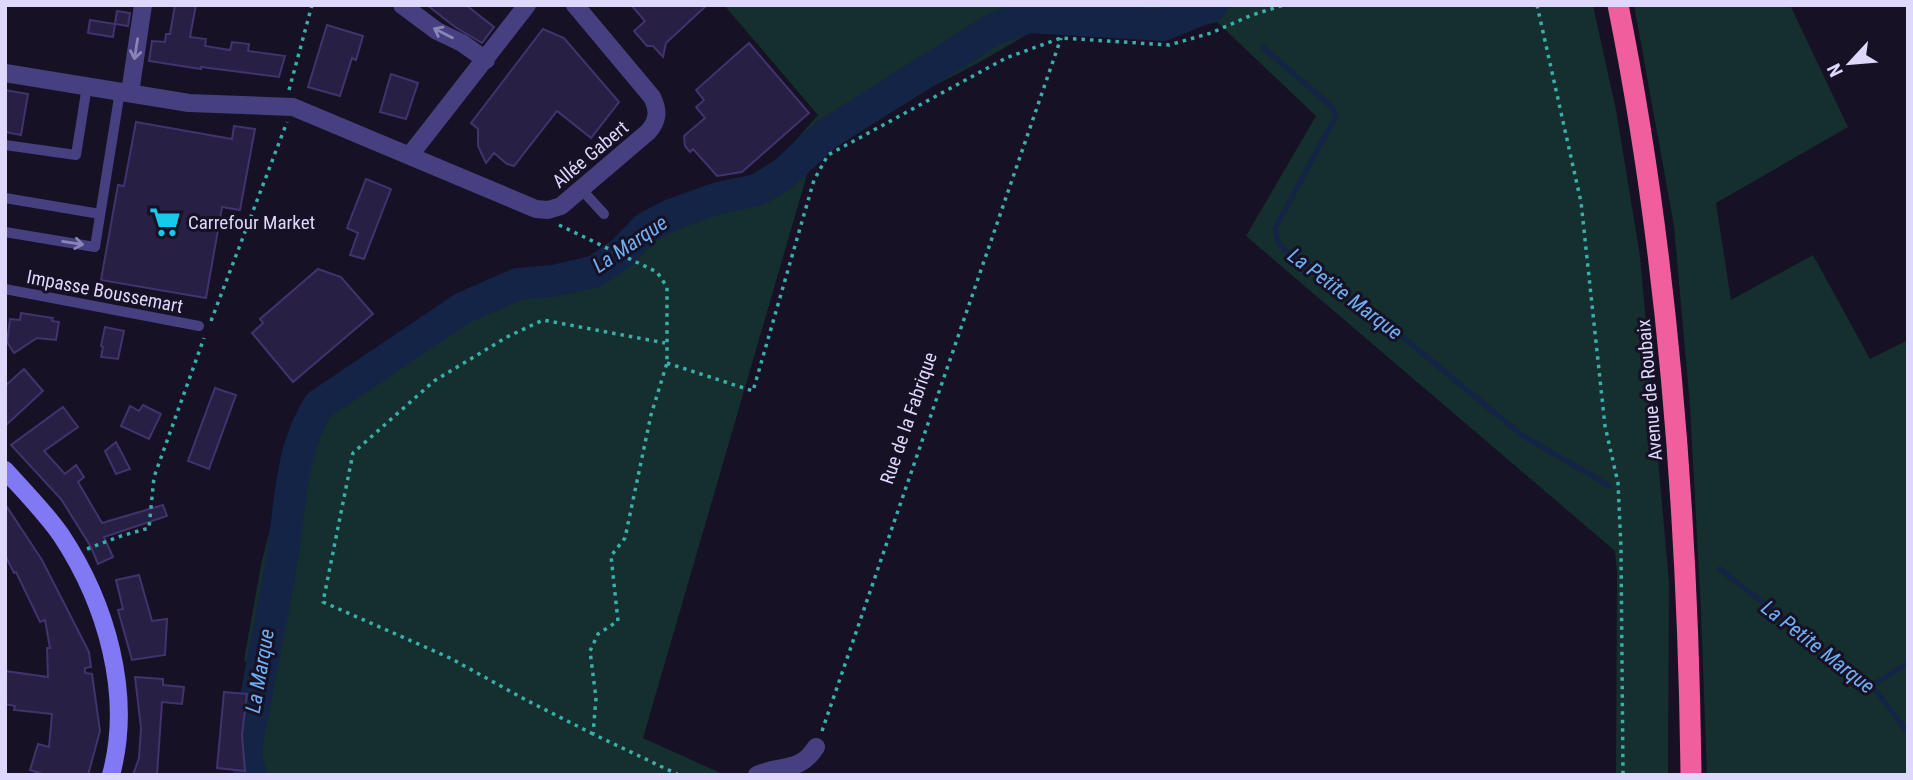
<svg xmlns="http://www.w3.org/2000/svg" width="1913" height="780" viewBox="0 0 1913 780" font-family="'Roboto Condensed',sans-serif">
  <rect width="100%" height="100%" fill="#161125"/>
  <path fill="#152e2e" d="M 724,5 L 1593,5 L 1616,110 L 1640,256 L 1669,582 L 1668,775 L 1616,775 L 1617,572 L 1615,551 L 1246,236 L 1316,116 L 1217,22 L 1158,36 L 1042,26 L 978,63 L 874,117 L 811,161 L 643,738 L 725,775 L 266,775 L 261,753 L 272,686 L 244,660 L 261,565 L 298,417 L 350,372 L 499,280 L 559,273 L 594,263 L 678,201 L 767,173 L 818,115 Z
    M 1634,5 L 1790,5 L 1848,127 L 1716,203 L 1731,300 L 1813,255 L 1870,359 L 1908,340 L 1908,775 L 1707,775 L 1701,612 L 1690,406 L 1674,226 Z"/>
  <g fill="none" stroke-linecap="round" stroke-linejoin="round">
    <path stroke="#132447" stroke-width="5" d="M 1263,47 L 1332,107 L 1336,116 L 1275,228 L 1279,245 L 1377,316 L 1523,436 L 1610,486
      M 1720,569 L 1878,693 L 1908,733
      M 1870,687 L 1908,663"/>
    <path stroke="#132447" stroke-width="32" d="M 251,775 L 245,754 C 257,689 271,624 282,559 C 291,507 289,451 319,405 L 463,308 L 518,284 L 553,281 L 596,271 L 622,253 L 646,228 L 671,215 L 718,198 L 757,190 L 783,174 L 827,134 L 994,29 L 1029,17 L 1163,25 L 1212,5"/>
  </g>
  <path fill="#281f44" stroke="#42336e" stroke-width="2" d="M 175,5 L 196,5 L 190,37 L 206,39 L 205,46 L 230,50 L 232,42 L 249,44 L 248,51 L 285,56 L 279,77 L 201,67 L 201,69 L 149,61 L 152,41 L 165,42 L 166,34 L 170,34 Z
    M 427,5 L 466,5 L 494,27 L 482,43 L 455,27 Z
    M 631,5 L 707,5 L 666,43 L 663,57 L 653,46 L 647,46 L 634,31 L 645,21 Z
    M 117,11 L 130,13 L 128,26 L 115,24 Z
    M 90,20 L 115,24 L 113,37 L 88,33 Z
    M 327,25 L 363,36 L 356,60 L 352,58 L 340,96 L 308,87 Z
    M 543,29 L 564,38 L 619,102 L 591,138 L 557,111 L 514,166 L 507,164 L 494,153 L 486,163 L 478,146 L 478,129 L 471,123 Z
    M 749,43 L 809,113 L 742,172 L 717,176 L 693,149 L 690,152 L 685,146 L 684,136 L 705,118 L 696,107 L 704,100 L 696,90 Z
    M 391,74 L 418,83 L 406,119 L 380,112 Z
    M 5,90 L 28,94 L 21,135 L 5,132 Z
    M 136,122 L 232,139 L 234,126 L 255,129 L 240,210 L 222,207 L 206,298 L 101,280 L 118,185 L 124,186 Z
    M 366,179 L 391,189 L 364,259 L 350,255 L 358,233 L 347,228 Z
    M 318,269 L 341,277 L 373,314 L 293,382 L 252,333 L 263,323 L 260,319 Z
    M 21,313 L 53,318 L 52,321 L 59,322 L 56,340 L 37,338 L 14,353 L 7,342 L 10,319 L 20,320 Z
    M 105,327 L 124,331 L 118,359 L 101,357 L 103,347 L 101,346 Z
    M 24,369 L 43,391 L 5,426 L 5,386 Z
    M 215,388 L 236,395 L 209,469 L 188,461 Z
    M 143,405 L 161,414 L 149,439 L 121,426 L 130,406 L 139,411 Z
    M 63,407 L 78,427 L 44,451 L 65,474 L 76,465 L 84,477 L 78,482 L 102,523 L 163,505 L 167,516 L 104,537 L 113,557 L 98,564 L 91,547 L 61,499 L 11,445 Z
    M 116,442 L 130,469 L 116,474 L 105,451 Z
    M 5,504 L 42,560 L 89,652 L 91,667 L 85,668 L 85,673 L 92,674 L 100,731 L 88,775 L 46,775 L 30,770 L 38,744 L 49,747 L 52,714 L 14,710 L 15,706 L 5,704 L 5,671 L 48,677 L 47,648 L 50,648 L 45,620 L 40,622 L 16,572 L 14,573 L 5,555 Z
    M 139,575 L 152,621 L 167,619 L 165,655 L 132,660 L 118,610 L 123,609 L 116,580 Z
    M 135,677 L 163,679 L 163,685 L 184,687 L 182,704 L 162,702 L 157,775 L 133,775 L 139,758 L 141,728 Z
    M 224,692 L 247,694 L 242,735 L 245,771 L 217,768 Z"/>
  <g fill="none" stroke-linecap="round" stroke-linejoin="round">
    <path stroke="#3aaead" stroke-width="3.5" stroke-dasharray="3.5 5" stroke-linecap="butt" d="M 1537,5 L 1581,202 L 1605,426 L 1618,483 L 1621,548 L 1623,775
      M 289,90 L 312,5
      M 559,225 L 657,272 L 667,287 L 667,363 L 651,415 L 625,538 L 611,556 L 618,621 L 598,634 L 590,651 L 596,698 L 593,734 L 679,775
      M 211,321 L 287,122
      M 667,363 L 753,391 L 814,180 L 828,155 L 1006,58 L 1061,38 L 1169,45 L 1211,33 L 1252,15 L 1284,5
      M 87,549 L 121,536 L 149,528 L 154,477 L 204,338
      M 822,731 L 1061,38
      M 593,734 L 526,700 L 450,658 L 323,602 L 353,453 L 434,381 L 507,337 L 543,320 L 665,343"/>
    <path stroke="#464080" stroke-width="10" d="M 5,145 L 76,155 L 87,86
      M 581,189 L 604,214
      M 5,198 L 100,214
      M 5,232 L 95,247 L 120,91
      M 5,289 L 199,326"/>
    <path stroke="#464080" stroke-width="18" d="M 402,5 L 437,31 L 462,43 L 486,60
      M 5,73 L 189,103 L 293,107 L 536,209 L 548,210 L 561,206 L 648,132 C 658,121 659,111 652,97 L 575,5
      M 130,93 L 143,5
      M 410,155 L 527,5
      M 757,775 C 781,764 800,773 816,747"/>
    <path stroke="#8178f3" stroke-width="18" d="M 5,470 C 24,491 45,512 61,535 C 106,603 133,694 111,775"/>
    <path stroke="#f15e9d" stroke-width="21" d="M 1618,5 C 1669,258 1688,517 1691,775"/>
  </g>
  <defs><path id="oneway-shaft" d="M-6 0H5M1.5-3L5.5 0L1.5 3" fill="none" stroke-width="1.6" stroke-linecap="round" stroke-linejoin="round" transform="scale(1.75)"/></defs>
  <g stroke="#8a84b8">
    <use href="#oneway-shaft" transform="translate(443 33) rotate(-153)"/>
    <use href="#oneway-shaft" transform="translate(136 49) rotate(99)"/>
    <use href="#oneway-shaft" transform="translate(73 243) rotate(9)"/>
  </g>
  <defs>
    <symbol id="supermarket-bare" viewBox="-9 -9 18 18"><path d="M-6-5.5h2.5l.6 2H6L4.5 2H-2.5L-4.4-4H-6ZM-1.5 3.2a1.3 1.3 0 1 0 .1 0ZM3 3.2a1.3 1.3 0 1 0 .1 0Z" fill="#15caeb" stroke="#161125" stroke-width="2.5" paint-order="stroke"/></symbol>
  </defs>
  <g fill-rule="evenodd">
    <use href="#supermarket-bare" x="143" y="200" width="44" height="44"/>
  </g>
  <g text-anchor="middle" stroke-width="6" stroke-linejoin="round" paint-order="stroke">
    <g font-size="19" fill="#ded8fc" stroke="#161125">
      <text transform="translate(590 154) rotate(-40)" y="7">Allée Gabert</text>
      <text transform="translate(105 291) rotate(11)" y="7">Impasse Boussemart</text>
      <text transform="translate(1649 390) rotate(-95)" y="7">Avenue de Roubaix</text>
      <text transform="translate(908 418) rotate(-71)" y="7">Rue de la Fabrique</text>
    </g>
    <g font-size="19" fill="#ded8fc" stroke="#161125" text-anchor="start">
      <text x="188" y="229">Carrefour Market</text>
    </g>
    <g font-size="21" font-style="italic" fill="#6faff3" stroke="#161125">
      <text transform="translate(630 244) rotate(-34)" y="7">La Marque</text>
      <text transform="translate(1345 294) rotate(37)" y="7">La Petite Marque</text>
      <text transform="translate(1818 647) rotate(38)" y="7">La Petite Marque</text>
      <text transform="translate(260 671) rotate(-80)" y="7">La Marque</text>
    </g>
  </g>
  <rect width="1913" height="780" fill="none" stroke="#ded8fc" stroke-width="14"/>
  <g transform="translate(1850 63) rotate(244)" stroke="#161125" stroke-width="5" paint-order="stroke">
  <path d="M0-5L12 26L0 18L-12 26Z" fill="#ded8fc"/>
  <text y="-10" font-size="19" font-weight="bold" text-anchor="middle" fill="#ded8fc">N</text>
  </g>
</svg>
